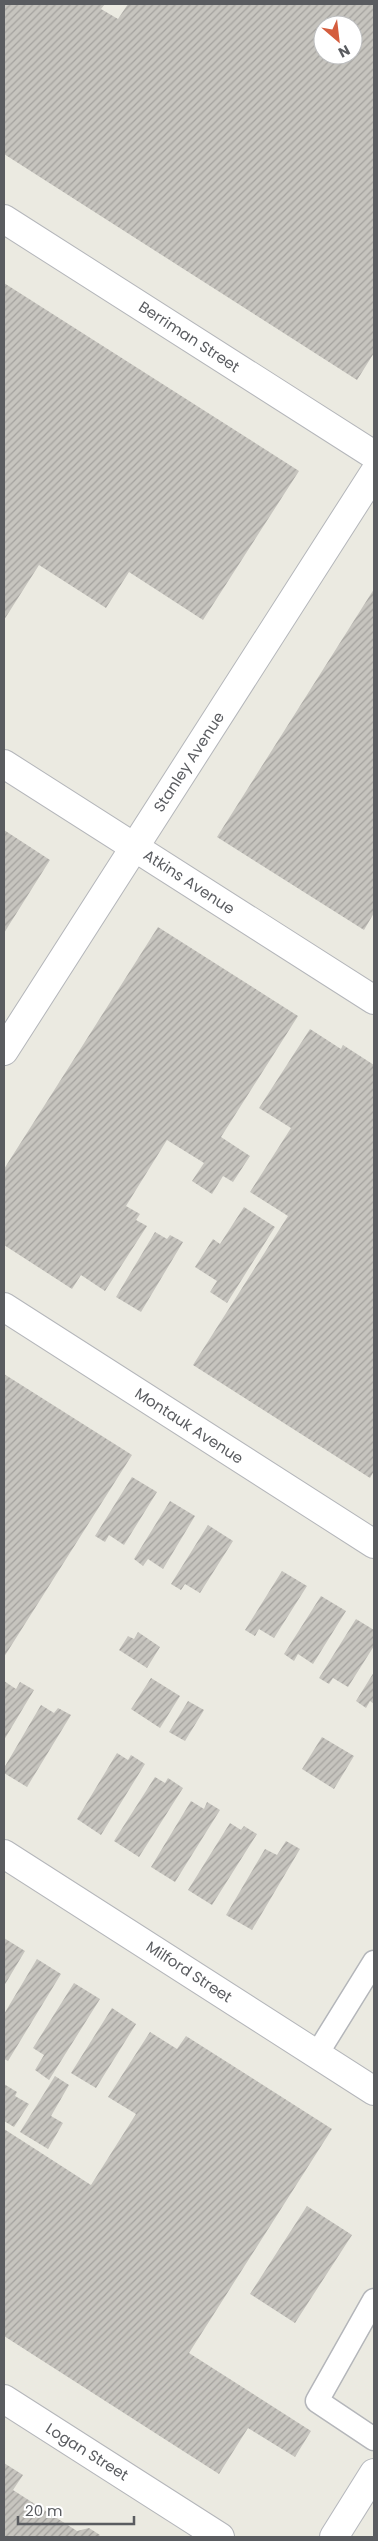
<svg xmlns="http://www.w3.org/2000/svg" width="378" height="2541" viewBox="0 0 378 2541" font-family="Poppins,sans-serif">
  <defs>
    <pattern id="building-hatch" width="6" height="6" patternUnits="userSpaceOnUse" patternTransform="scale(1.25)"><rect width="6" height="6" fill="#c6c4be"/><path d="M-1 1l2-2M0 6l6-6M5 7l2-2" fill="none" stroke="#a4a29e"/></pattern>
  </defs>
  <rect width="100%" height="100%" fill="#ebeae1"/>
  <path fill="url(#building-hatch)" fill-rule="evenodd" d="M 4,4 L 105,4 L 101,9 L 118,19 L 128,4 L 374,4 L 374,353 L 357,380 L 4,154 ZM 323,25 L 353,25 L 353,55 L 323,55 Z
    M 4,283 L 299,471 L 203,620 L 129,572 L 106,608 L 39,565 L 4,620 Z
    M 374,589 L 374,913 L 364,930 L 217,837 Z
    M 4,830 L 50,860 L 4,933 Z
    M 158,927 L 298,1016 L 221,1137 L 250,1156 L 233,1182 L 223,1176 L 212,1194 L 192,1181 L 204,1163 L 167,1140 L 126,1206 L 140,1214 L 136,1220 L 147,1226 L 105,1291 L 81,1275 L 72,1289 L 4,1245 L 4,1169 Z
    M 310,1029 L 341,1049 L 343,1045 L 374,1065 L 374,1471 L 370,1478 L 193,1365 L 288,1216 L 250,1192 L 291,1128 L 259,1108 Z
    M 244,1207 L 275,1227 L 227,1303 L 210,1292 L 217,1281 L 195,1267 L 213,1239 L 220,1244 Z
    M 155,1232 L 167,1239 L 170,1235 L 183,1242 L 141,1312 L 116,1297 Z
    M 4,1374 L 132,1455 L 4,1657 Z
    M 132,1477 L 157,1492 L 124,1545 L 109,1535 L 105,1542 L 95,1536 Z
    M 170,1501 L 195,1516 L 163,1569 L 148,1559 L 143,1566 L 134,1559 Z
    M 208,1525 L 233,1541 L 200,1593 L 185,1584 L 181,1590 L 171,1584 Z
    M 282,1571 L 307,1586 L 274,1638 L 259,1629 L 255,1636 L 245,1630 Z
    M 321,1596 L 346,1611 L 313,1664 L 298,1654 L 294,1661 L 284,1654 Z
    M 356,1619 L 374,1630 L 374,1646 L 348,1687 L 333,1678 L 329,1684 L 319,1678 Z
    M 138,1632 L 160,1647 L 147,1668 L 119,1650 L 128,1636 L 134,1639 Z
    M 374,1672 L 374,1704 L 370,1701 L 366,1708 L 356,1701 Z
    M 151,1678 L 180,1696 L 160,1728 L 131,1709 Z
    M 4,1681 L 16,1689 L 20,1682 L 34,1690 L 4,1740 Z
    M 188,1701 L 204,1710 L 185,1741 L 169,1732 Z
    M 41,1705 L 54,1713 L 58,1708 L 71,1715 L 27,1787 L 4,1773 L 4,1768 Z
    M 322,1737 L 354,1756 L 334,1789 L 302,1769 Z
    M 117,1753 L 128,1760 L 131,1755 L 145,1764 L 101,1835 L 77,1819 Z
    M 155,1777 L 165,1783 L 168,1778 L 183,1788 L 139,1857 L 114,1841 Z
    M 191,1801 L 204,1809 L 207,1802 L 220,1810 L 175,1882 L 151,1867 Z
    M 230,1823 L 241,1830 L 244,1826 L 257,1834 L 212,1905 L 188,1890 Z
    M 286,1841 L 300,1849 L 252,1930 L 226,1915 L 265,1849 L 277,1855 Z
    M 4,1938 L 25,1951 L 4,1986 Z
    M 37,1959 L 61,1974 L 8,2061 L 4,2059 L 4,2014 Z
    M 74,1983 L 100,1999 L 49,2080 L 35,2070 L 44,2055 L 33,2048 Z
    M 112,2008 L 136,2024 L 96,2088 L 71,2073 Z
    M 150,2032 L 177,2049 L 186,2036 L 332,2129 L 189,2353 L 311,2431 L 295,2457 L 248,2428 L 219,2474 L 4,2336 L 4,2129 L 91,2185 L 136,2114 L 108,2097 Z
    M 55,2076 L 69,2085 L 51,2116 L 63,2123 L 48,2149 L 20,2132 Z
    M 4,2084 L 17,2092 L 15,2096 L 29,2104 L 14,2127 L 4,2121 Z
    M 307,2206 L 352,2235 L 295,2323 L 250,2294 Z
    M 4,2463 L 23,2475 L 13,2490 L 77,2531 L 89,2528 L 100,2535 L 98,2537 L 4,2537 Z"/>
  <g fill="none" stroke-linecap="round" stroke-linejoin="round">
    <defs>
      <path id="lane" d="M 317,2054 L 374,1962
        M 374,2300 L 317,2401 L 374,2439"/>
      <path id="street" d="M 4,219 L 374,455
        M 4,764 L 374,1000
        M 4,1051 L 374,473
        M 4,1307 L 374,1544
        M 4,1854 L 374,2091
        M 4,2399 L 220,2537"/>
      <path id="secondary" d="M 334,2537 L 374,2473"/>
    </defs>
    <use href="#lane" stroke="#b4b6ba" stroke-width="25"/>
    <use href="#street" stroke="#b4b6ba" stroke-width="30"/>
    <use href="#secondary" stroke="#b5b7bc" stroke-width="30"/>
    <use href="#lane" stroke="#fff" stroke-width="22"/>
    <use href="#street" stroke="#fff" stroke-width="28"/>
    <use href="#secondary" stroke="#fff" stroke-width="28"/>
  </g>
  <g text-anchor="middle" stroke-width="4" stroke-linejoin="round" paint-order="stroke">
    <g font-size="15" fill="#5a5c60" stroke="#fff">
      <text transform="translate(189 337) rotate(33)" y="5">Berriman Street</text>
      <text transform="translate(189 762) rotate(-57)" y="5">Stanley Avenue</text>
      <text transform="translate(189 882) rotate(33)" y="5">Atkins Avenue</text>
      <text transform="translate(189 1426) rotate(33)" y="5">Montauk Avenue</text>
      <text transform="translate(189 1972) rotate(33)" y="5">Milford Street</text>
      <text transform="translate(87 2452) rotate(32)" y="5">Logan Street</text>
    </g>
  </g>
  <rect width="378" height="2541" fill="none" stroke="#5a5c60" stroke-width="10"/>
  <g transform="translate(338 40) rotate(152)"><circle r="24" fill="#ffffff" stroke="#bdbebf"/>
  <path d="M0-4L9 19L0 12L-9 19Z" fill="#d45d3e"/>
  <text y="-8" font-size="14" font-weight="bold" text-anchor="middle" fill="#5a5c60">N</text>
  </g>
  <path d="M18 2516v8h116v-8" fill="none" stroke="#5a5c60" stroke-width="2.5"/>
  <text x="25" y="2516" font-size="15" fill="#5a5c60" stroke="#ffffff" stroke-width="4" paint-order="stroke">20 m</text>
</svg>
